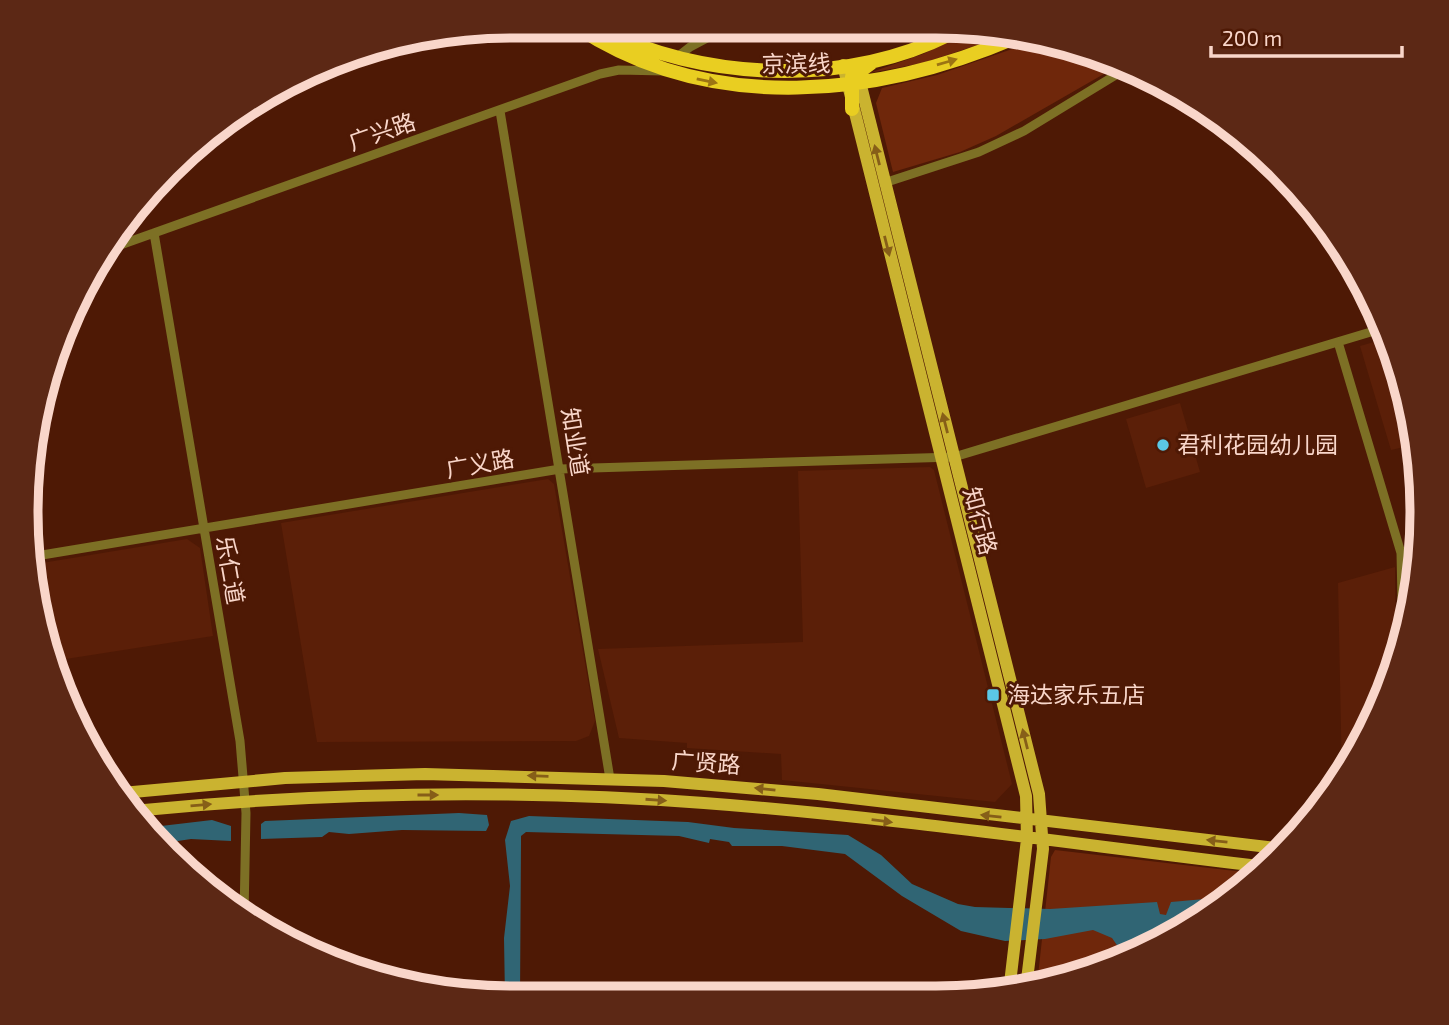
<svg xmlns="http://www.w3.org/2000/svg" width="1449" height="1025" viewBox="0 0 1449 1025" font-family="'Exo 2','Noto Sans SC',sans-serif">
  <rect width="100%" height="100%" fill="#4e1905"/>
  <path fill="#5b1f08" d="M 1388,338 L 1397,357 L 1417,444 L 1391,450 L 1360,346 Z
    M 1180,403 L 1200,472 L 1146,488 L 1126,419 Z
    M 930,467 L 934,470 L 1012,784 L 995,802 L 782,780 L 781,754 L 687,748 L 687,743 L 619,738 L 598,649 L 803,642 L 798,471 Z
    M 548,479 L 554,484 L 595,721 L 589,736 L 576,741 L 317,742 L 281,523 Z
    M 187,539 L 200,548 L 213,636 L 53,661 L 30,576 L 30,565 Z
    M 1395,567 L 1396,664 L 1372,728 L 1342,778 L 1338,583 Z"/>
  <path fill="#6f270b" d="M 966,34 L 1008,35 L 923,63 L 869,73 L 923,54 Z
    M 1041,39 L 1116,67 L 996,136 L 960,152 L 893,172 L 876,103 L 882,88 L 937,75 Z
    M 1055,850 L 1261,874 L 1123,962 L 1037,985 L 1051,857 Z"/>
  <path fill="#306574" d="M 459,813 L 487,815 L 489,825 L 486,831 L 402,830 L 349,834 L 329,832 L 322,837 L 261,839 L 261,824 L 265,821 Z
    M 529,816 L 688,822 L 734,828 L 848,835 L 881,855 L 912,884 L 958,904 L 975,907 L 1050,909 L 1157,902 L 1160,914 L 1166,915 L 1171,902 L 1227,897 L 1121,962 L 1119,948 L 1112,938 L 1093,930 L 1045,939 L 1005,941 L 961,931 L 902,896 L 845,854 L 782,846 L 732,846 L 729,842 L 710,839 L 709,843 L 679,836 L 526,832 L 521,836 L 521,844 L 520,997 L 505,998 L 504,938 L 510,886 L 505,840 L 511,821 Z
    M 212,820 L 231,826 L 231,841 L 191,839 L 158,844 L 144,828 Z"/>
  <g fill="none" stroke-linecap="round" stroke-linejoin="round">
    <path stroke="#7d7025" stroke-width="9" d="M 676,58 L 690,47 L 722,30
      M 500,111 L 610,779
      M 884,183 L 979,152 L 1024,131 L 1124,70
      M 154,233 L 240,741 L 246,813 L 244,916
      M 109,249 L 600,74 L 619,70 L 664,71
      M 1338,342 L 1401,553 L 1403,647
      M 1401,553 L 1421,550
      M 30,557 L 560,469 L 954,457 L 1384,328"/>
    <path stroke="#cab330" stroke-width="12" d="M 843,65 L 1026,796 L 1027,839 L 1009,992
      M 858,74 L 1039,794 L 1043,849 L 1026,988
      M 122,793 L 285,778 L 425,774 L 664,781 L 818,794 L 1285,849
      M 133,811 C 323,792 514,789 704,803 C 892,817 1080,845 1267,867"/>
    <path stroke="#e9ce21" stroke-width="14" d="M 577,27 C 712,116 880,97 1021,35
      M 598,28 C 702,81 844,87 950,34
      M 852,109 L 852,77 L 871,63"/>
  </g>
  <defs><path id="oneway-solid" d="M-6-.8H1V-3.2L6.5 0L1 3.2V.8H-6Z" transform="scale(1.75)"/></defs>
  <g fill="#9c7413">
    <use href="#oneway-solid" transform="translate(947 62) rotate(-16)"/>
    <use href="#oneway-solid" transform="translate(707 81) rotate(12)"/>
  </g>
  <g fill="#865e18">
    <use href="#oneway-solid" transform="translate(877 155) rotate(-104)"/>
    <use href="#oneway-solid" transform="translate(887 246) rotate(76)"/>
    <use href="#oneway-solid" transform="translate(945 423) rotate(-104)"/>
    <use href="#oneway-solid" transform="translate(1025 739) rotate(-104)"/>
    <use href="#oneway-solid" transform="translate(538 776) rotate(-178)"/>
    <use href="#oneway-solid" transform="translate(765 789) rotate(-174)"/>
    <use href="#oneway-solid" transform="translate(428 795)"/>
    <use href="#oneway-solid" transform="translate(656 800) rotate(4)"/>
    <use href="#oneway-solid" transform="translate(201 805) rotate(-5)"/>
    <use href="#oneway-solid" transform="translate(991 816) rotate(-174)"/>
    <use href="#oneway-solid" transform="translate(882 821) rotate(7)"/>
    <use href="#oneway-solid" transform="translate(1217 841) rotate(-174)"/>
  </g>
  <g fill="#5bc8e6" stroke="#4e1905" stroke-width="2.5">
    <circle cx="1163" cy="445" r="7"/>
    <rect x="986" y="688" width="14" height="14" rx="3.5"/>
  </g>
  <g text-anchor="middle" stroke-width="6" stroke-linejoin="round" paint-order="stroke">
    <g font-size="23" fill="#f9d6ca" stroke="#4e1905">
      <text transform="translate(796 64) rotate(-1)" y="8">京滨线</text>
      <text transform="translate(382 132) rotate(-19)" y="8">广兴路</text>
      <text transform="translate(575 442) rotate(81)" y="8">知业道</text>
      <text transform="translate(480 464) rotate(-10)" y="8">广义路</text>
      <text transform="translate(980 521) rotate(75)" y="8">知行路</text>
      <text transform="translate(230 570) rotate(80)" y="8">乐仁道</text>
      <text transform="translate(706 763) rotate(4)" y="8">广贤路</text>
    </g>
    <g font-size="23" fill="#f9d6ca" stroke="#4e1905" text-anchor="start">
      <text x="1177" y="453">君利花园幼儿园</text>
      <text x="1007" y="703">海达家乐五店</text>
    </g>
  </g>
  <path d="M0 0H1449V1025H0ZM512 38H936A474 474 0 0 1 1410 512V512A474 474 0 0 1 936 986H512A474 474 0 0 1 38 512V512A474 474 0 0 1 512 38Z" fill="#5c2815" fill-rule="evenodd"/>
  <path fill="none" stroke="#f9d6ca" stroke-width="9" d="M512 38H936A474 474 0 0 1 1410 512V512A474 474 0 0 1 936 986H512A474 474 0 0 1 38 512V512A474 474 0 0 1 512 38Z"/>
  <path d="M1211 46v10h191v-10" fill="none" stroke="#f9d6ca" stroke-width="3.5"/>
  <text x="1222" y="46" font-size="21" fill="#f9d6ca" stroke="#4e1905" stroke-width="5" paint-order="stroke">200 m</text>
</svg>
